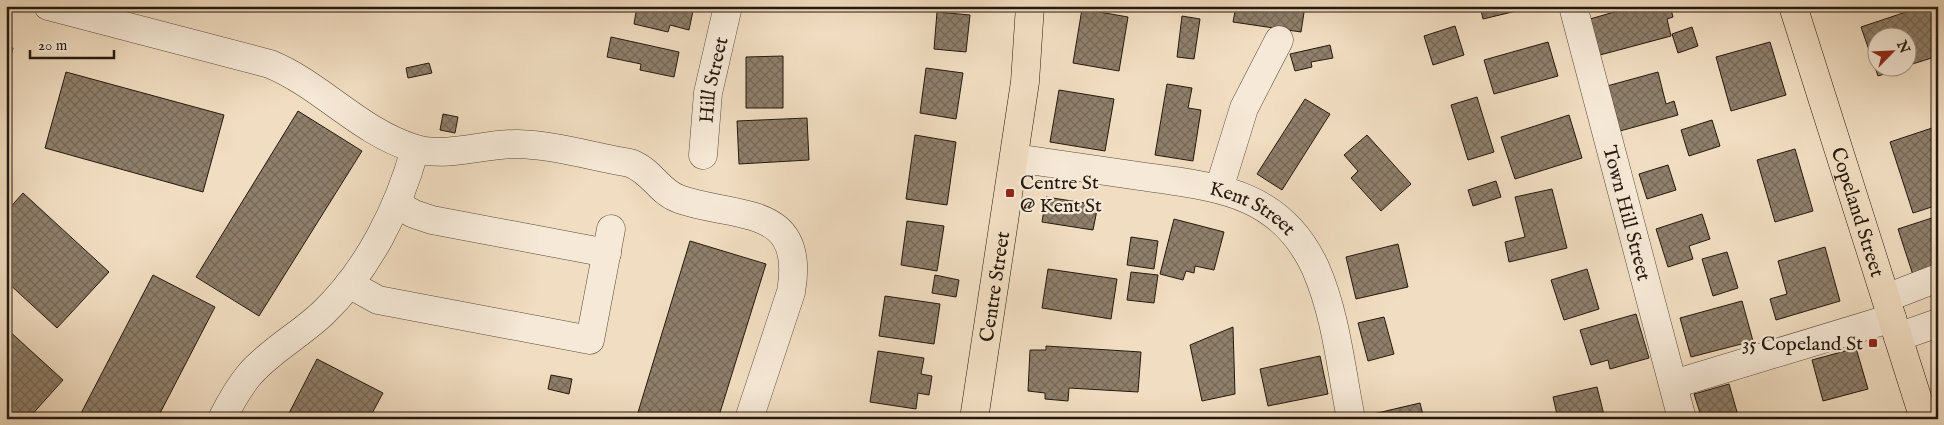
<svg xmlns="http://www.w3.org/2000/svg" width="1944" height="425" viewBox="0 0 1944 425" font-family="'IM FELL English',serif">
  <defs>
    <pattern id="building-cross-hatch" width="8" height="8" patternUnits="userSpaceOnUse" patternTransform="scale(1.25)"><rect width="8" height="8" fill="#8f7f6b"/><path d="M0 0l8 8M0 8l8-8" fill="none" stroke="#756756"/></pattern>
  </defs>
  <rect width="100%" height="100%" fill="#f1ddc1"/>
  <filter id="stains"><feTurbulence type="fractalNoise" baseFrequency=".004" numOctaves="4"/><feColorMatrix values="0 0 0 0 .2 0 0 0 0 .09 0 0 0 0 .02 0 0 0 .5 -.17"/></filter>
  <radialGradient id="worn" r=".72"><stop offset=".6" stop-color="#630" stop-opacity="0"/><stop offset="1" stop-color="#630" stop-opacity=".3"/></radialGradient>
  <path fill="url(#building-cross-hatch)" stroke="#25190e" d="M 637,6 L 654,9 L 655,6 L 694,6 L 689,30 L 670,25 L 668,32 L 634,24 Z
    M 1236,6 L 1305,6 L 1301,32 L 1233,22 Z
    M 1480,6 L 1533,6 L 1533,7 L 1483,19 Z
    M 1635,6 L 1670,6 L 1673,17 L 1667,19 L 1671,36 L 1600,55 L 1590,19 Z
    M 1924,6 L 1930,6 L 1938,24 L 1938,56 L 1906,66 L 1906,38 L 1876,38 L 1876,68 L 1903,68 L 1878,76 L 1861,27 Z
    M 1082,9 L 1128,17 L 1119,71 L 1073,63 Z
    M 937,12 L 970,15 L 966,52 L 934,49 Z
    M 1182,16 L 1200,19 L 1194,59 L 1177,57 Z
    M 1455,26 L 1464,55 L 1433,65 L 1424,36 Z
    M 1692,27 L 1698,46 L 1678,53 L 1672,34 Z
    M 611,37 L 679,52 L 674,77 L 640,70 L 641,64 L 607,57 Z
    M 1548,42 L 1558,76 L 1494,94 L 1484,60 Z
    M 1770,42 L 1786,95 L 1731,111 L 1716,57 Z
    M 1330,45 L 1333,58 L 1311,62 L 1312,67 L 1295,71 L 1290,54 Z
    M 6,46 L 13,48 L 6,74 Z
    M 783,56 L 783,108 L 746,108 L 746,57 Z
    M 429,63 L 432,73 L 408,78 L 406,68 Z
    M 926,68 L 963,73 L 956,119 L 920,113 Z
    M 66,72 L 224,115 L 203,192 L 45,148 Z
    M 1658,72 L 1666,104 L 1674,101 L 1678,115 L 1620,131 L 1607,86 Z
    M 1167,84 L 1192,88 L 1188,108 L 1201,110 L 1193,161 L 1155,155 Z
    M 1059,90 L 1114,99 L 1105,151 L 1050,142 Z
    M 1477,97 L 1494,152 L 1468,160 L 1451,105 Z
    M 1305,99 L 1330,114 L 1282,190 L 1257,174 Z
    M 298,111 L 362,151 L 259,316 L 196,277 Z
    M 443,114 L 458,117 L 455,133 L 440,130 Z
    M 1569,115 L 1582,158 L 1515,179 L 1501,137 Z
    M 807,118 L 809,160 L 739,164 L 737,121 Z
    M 1712,120 L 1720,146 L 1689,156 L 1681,130 Z
    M 1935,127 L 1938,134 L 1938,205 L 1913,213 L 1890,142 Z
    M 915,135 L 956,142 L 947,205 L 906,199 Z
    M 1367,135 L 1411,184 L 1381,211 L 1351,178 L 1358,171 L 1344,155 Z
    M 1795,149 L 1813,211 L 1775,222 L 1757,160 Z
    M 1668,165 L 1676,190 L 1647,199 L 1639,174 Z
    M 1496,181 L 1501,197 L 1473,206 L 1468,190 Z
    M 1552,189 L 1567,248 L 1509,262 L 1505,242 L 1525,237 L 1515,197 Z
    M 23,193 L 109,272 L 57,328 L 6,281 L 6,212 Z
    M 1046,197 L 1098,205 L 1093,230 L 1042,222 Z
    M 1702,214 L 1710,239 L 1689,246 L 1693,259 L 1668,267 L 1656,229 Z
    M 1938,216 L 1938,267 L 1913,275 L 1898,229 Z
    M 1174,219 L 1224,232 L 1214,270 L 1195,266 L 1194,273 L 1186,271 L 1183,280 L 1160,274 Z
    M 907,221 L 944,226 L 937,271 L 901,265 Z
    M 1131,237 L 1158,241 L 1154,269 L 1127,265 Z
    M 690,241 L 766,264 L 718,419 L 636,419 Z
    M 1398,244 L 1408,287 L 1356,299 L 1346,257 Z
    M 1825,247 L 1840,301 L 1776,320 L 1770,299 L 1787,294 L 1778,261 Z
    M 1727,252 L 1738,288 L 1713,296 L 1702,259 Z
    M 1048,269 L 1117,279 L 1111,319 L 1042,308 Z
    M 1587,269 L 1599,309 L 1564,320 L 1551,280 Z
    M 1131,272 L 1158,275 L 1154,303 L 1127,300 Z
    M 153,275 L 215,307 L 157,419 L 78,419 Z
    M 935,275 L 959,280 L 956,297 L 932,293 Z
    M 885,296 L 940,304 L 934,344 L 879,336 Z
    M 1742,301 L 1753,341 L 1691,357 L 1680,318 Z
    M 1636,314 L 1649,358 L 1610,369 L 1608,360 L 1591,365 L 1580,330 Z
    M 1384,317 L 1394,354 L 1368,361 L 1358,323 Z
    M 1233,327 L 1235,394 L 1202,401 L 1190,345 Z
    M 7,329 L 63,380 L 28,419 L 6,419 Z
    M 1046,346 L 1141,352 L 1138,392 L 1069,388 L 1068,401 L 1045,399 L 1045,393 L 1028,391 L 1030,350 L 1046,350 Z
    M 1856,348 L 1868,389 L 1823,401 L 1812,360 Z
    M 878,351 L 924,358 L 921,374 L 932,376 L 929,395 L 918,393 L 916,409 L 870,402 Z
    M 1320,356 L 1328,394 L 1268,406 L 1260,369 Z
    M 317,359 L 383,393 L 369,419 L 286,419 Z
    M 551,375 L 572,379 L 569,394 L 548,389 Z
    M 1729,384 L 1739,419 L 1702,419 L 1694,394 Z
    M 1597,387 L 1605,419 L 1558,419 L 1553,397 Z
    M 1420,403 L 1424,419 L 1374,419 L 1373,414 Z"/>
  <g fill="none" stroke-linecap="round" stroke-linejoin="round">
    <defs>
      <g id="minor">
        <path d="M 48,6 L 270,64 C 321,85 359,131 413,148 C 447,159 484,143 518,144 C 555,145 594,157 630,163 C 652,171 659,192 679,199 C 735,219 807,203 791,292 L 749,419"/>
        <path id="s1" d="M 1573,6 L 1682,419"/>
        <path id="s2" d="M 703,155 L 708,93 L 728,6"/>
        <path id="s3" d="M 1015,158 C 1056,164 1098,170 1139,176 C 1214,187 1279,190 1315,267 C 1336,314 1341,369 1351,419"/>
        <path d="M 1219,189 L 1244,108 L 1279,40"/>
        <path d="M 396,204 L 414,214 L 432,220 L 607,253"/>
        <path d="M 349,284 L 378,300 L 590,340 L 611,229"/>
        <path d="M 1886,298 L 1938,278"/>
        <path d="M 1898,337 L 1938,323"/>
        <path d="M 1674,384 L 1892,318"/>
        <path d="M 222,419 C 230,403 239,387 250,374 C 271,350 300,335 323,313 C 368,270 399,208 415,149"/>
      </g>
      <g id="major">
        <path id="s4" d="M 1793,6 L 1924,419"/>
        <path id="s5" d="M 974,419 L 1025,82 L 1030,6"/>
      </g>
    </defs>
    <use href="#minor" stroke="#584a3b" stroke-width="29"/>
    <use href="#major" stroke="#25190e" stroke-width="29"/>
    <use href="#minor" stroke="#f6e9d7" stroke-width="28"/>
    <use href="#major" stroke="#f1ddc1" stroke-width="28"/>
  </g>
  <g fill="#8f2418" stroke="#f6e9d7" stroke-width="2">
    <rect x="1005" y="188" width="10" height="10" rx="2.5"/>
    <rect x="1868" y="338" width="10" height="10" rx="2.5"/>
  </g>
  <g text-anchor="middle" stroke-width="4.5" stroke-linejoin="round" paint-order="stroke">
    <g font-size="20" fill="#25190e" stroke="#f6e9d7">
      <text dy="7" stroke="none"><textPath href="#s2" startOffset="76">Hill Street</textPath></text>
      <text dy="7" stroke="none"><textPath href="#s1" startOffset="214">Town Hill Street</textPath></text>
      <text dy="7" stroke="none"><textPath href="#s4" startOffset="216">Copeland Street</textPath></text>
      <text dy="7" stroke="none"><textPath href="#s3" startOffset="245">Kent Street</textPath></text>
      <text dy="7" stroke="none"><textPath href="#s5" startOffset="134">Centre Street</textPath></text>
    </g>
    <g font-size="20" fill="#25190e" stroke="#f6e9d7" text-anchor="start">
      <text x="1020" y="189">Centre St<tspan x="1020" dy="23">@ Kent St</tspan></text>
      <text x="1863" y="350" text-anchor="end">35 Copeland St</text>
    </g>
  </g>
  <rect width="1944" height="425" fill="none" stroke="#f1ddc1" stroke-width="25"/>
  <rect x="8" y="8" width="1929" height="410" fill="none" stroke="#25190e" stroke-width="2.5"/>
  <rect x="12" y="12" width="1919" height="400" fill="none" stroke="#25190e"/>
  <g transform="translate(1892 52) rotate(66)"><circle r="24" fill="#f6e9d7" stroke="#a29687"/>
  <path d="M0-4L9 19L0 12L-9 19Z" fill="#8f2418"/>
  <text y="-8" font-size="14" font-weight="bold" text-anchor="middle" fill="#25190e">N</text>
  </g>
  <path d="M30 50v8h84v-8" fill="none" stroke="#25190e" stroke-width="2.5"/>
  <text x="38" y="50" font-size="15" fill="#25190e" stroke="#f6e9d7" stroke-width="4" paint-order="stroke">20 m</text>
  <rect width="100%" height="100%" filter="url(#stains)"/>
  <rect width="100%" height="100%" fill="url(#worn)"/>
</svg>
